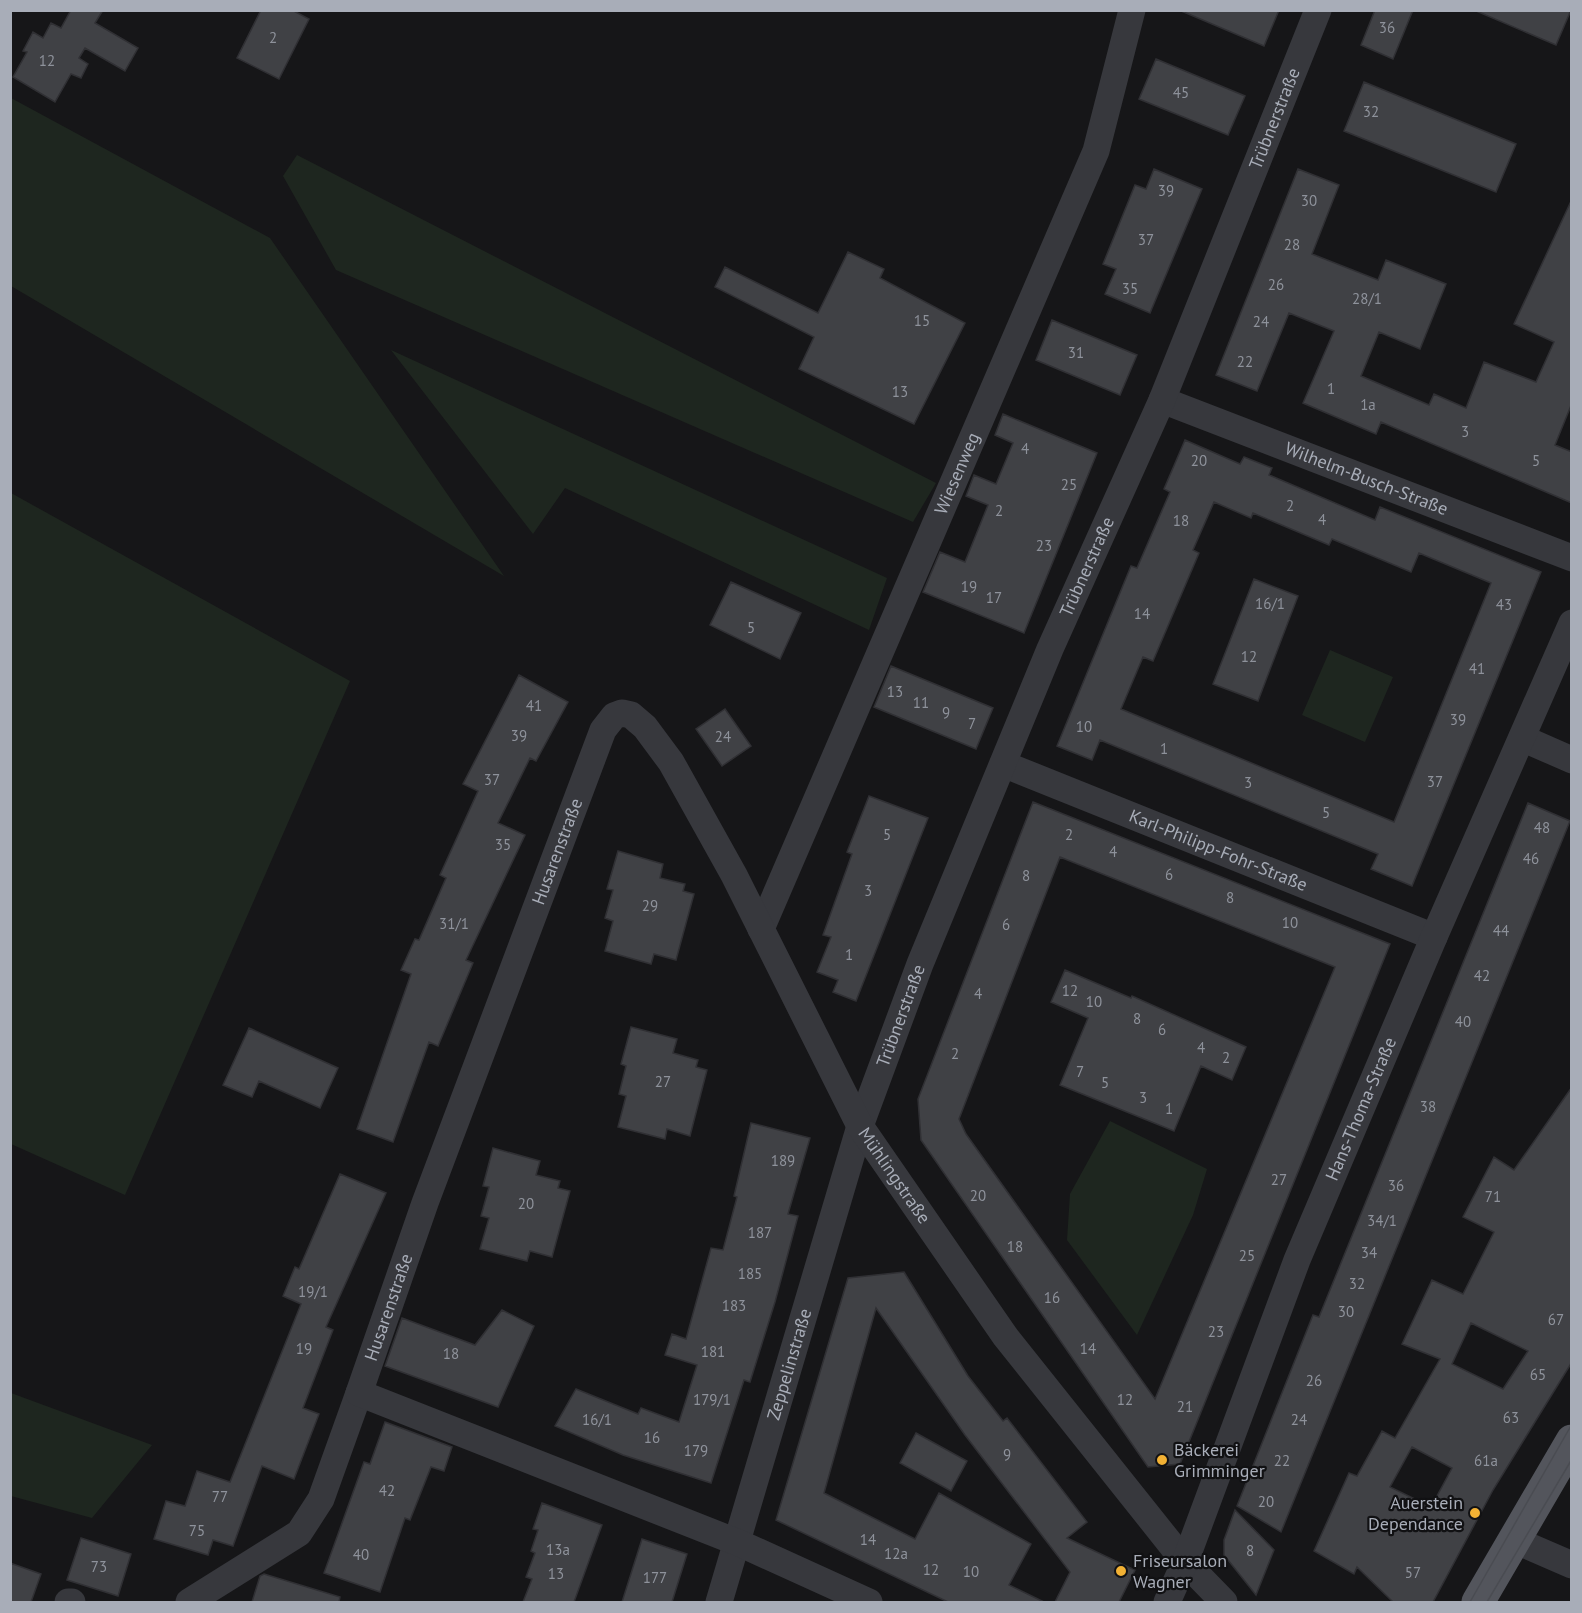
<svg xmlns="http://www.w3.org/2000/svg" width="1582" height="1613" viewBox="0 0 1582 1613" font-family="'PT Sans',sans-serif">
  <rect width="100%" height="100%" fill="#161618"/>
  <path fill="#1e261f" d="M 11,98 L 270,238 L 504,576 L 11,286 Z
    M 297,155 L 936,483 L 913,522 L 336,270 L 283,176 Z
    M 391,350 L 887,578 L 869,630 L 565,488 L 533,534 Z
    M 11,493 L 350,681 L 125,1195 L 11,1144 Z
    M 1330,650 L 1393,677 L 1365,742 L 1302,715 Z
    M 1110,1121 L 1207,1169 L 1193,1215 L 1137,1335 L 1067,1240 L 1070,1194 Z
    M 11,1393 L 152,1445 L 92,1518 L 11,1496 Z"/>
  <path fill="#404145" stroke="#303034" stroke-width="1.5" fill-rule="evenodd" d="M 71,10 L 103,10 L 95,23 L 138,48 L 125,71 L 85,48 L 79,58 L 88,64 L 81,78 L 71,74 L 55,102 L 13,77 L 27,52 L 23,51 L 33,32 L 43,38 L 51,23 L 61,28 Z
    M 261,10 L 292,10 L 309,19 L 279,79 L 237,58 Z
    M 1179,10 L 1279,10 L 1264,46 Z
    M 1375,10 L 1413,10 L 1393,59 L 1361,45 Z
    M 1474,10 L 1571,10 L 1556,45 Z
    M 1156,59 L 1245,96 L 1228,135 L 1139,99 Z
    M 1364,82 L 1516,144 L 1496,192 L 1344,131 Z
    M 1154,169 L 1202,189 L 1150,313 L 1105,294 L 1116,269 L 1103,264 L 1135,185 L 1146,189 Z
    M 1298,169 L 1339,185 L 1312,254 L 1378,280 L 1386,260 L 1446,284 L 1420,349 L 1379,332 L 1361,376 L 1429,405 L 1434,394 L 1466,408 L 1484,362 L 1536,382 L 1554,342 L 1514,324 L 1572,199 L 1572,403 L 1555,445 L 1572,452 L 1572,503 L 1381,422 L 1376,434 L 1303,403 L 1334,331 L 1289,313 L 1257,391 L 1216,375 Z
    M 848,252 L 884,269 L 880,278 L 965,323 L 914,424 L 799,369 L 814,337 L 715,287 L 725,267 L 818,313 Z
    M 1052,320 L 1137,355 L 1120,395 L 1036,360 Z
    M 1003,414 L 1097,453 L 1024,633 L 923,592 L 940,552 L 965,562 L 988,505 L 966,496 L 974,475 L 996,484 L 1013,443 L 995,435 Z
    M 1185,440 L 1240,464 L 1244,457 L 1272,468 L 1269,475 L 1375,520 L 1380,507 L 1541,572 L 1412,886 L 1371,869 L 1378,854 L 1100,740 L 1092,760 L 1057,746 L 1131,566 L 1137,568 L 1170,492 L 1164,489 ZM 1214,502 L 1251,518 L 1253,513 L 1329,545 L 1332,539 L 1411,572 L 1419,553 L 1491,583 L 1394,822 L 1121,709 L 1143,657 L 1153,661 L 1199,553 L 1193,550 Z
    M 1254,579 L 1298,596 L 1258,701 L 1213,684 Z
    M 731,582 L 801,613 L 780,659 L 710,625 Z
    M 891,666 L 993,708 L 976,749 L 874,707 Z
    M 519,675 L 568,702 L 536,761 L 530,758 L 498,823 L 525,835 L 466,960 L 473,963 L 438,1046 L 429,1042 L 393,1142 L 357,1129 L 411,974 L 401,970 L 415,939 L 419,940 L 446,878 L 440,875 L 478,791 L 463,784 Z
    M 725,709 L 751,746 L 722,766 L 696,729 Z
    M 869,796 L 928,818 L 856,1001 L 833,992 L 838,980 L 817,972 L 831,937 L 823,935 L 852,854 L 847,852 Z
    M 1033,802 L 1390,944 L 1180,1464 L 1148,1467 L 921,1140 L 918,1099 ZM 1060,857 L 1335,967 L 1155,1399 L 966,1134 L 959,1119 Z
    M 1528,803 L 1570,821 L 1281,1532 L 1237,1506 L 1313,1315 L 1319,1317 Z
    M 618,851 L 663,864 L 660,878 L 685,884 L 683,891 L 694,894 L 676,960 L 654,954 L 651,964 L 605,951 L 613,921 L 605,918 L 613,890 L 607,889 Z
    M 1065,970 L 1131,998 L 1132,996 L 1246,1047 L 1232,1080 L 1201,1066 L 1174,1131 L 1060,1085 L 1088,1018 L 1051,1002 Z
    M 631,1027 L 677,1039 L 673,1053 L 698,1060 L 696,1067 L 707,1070 L 690,1136 L 667,1129 L 665,1139 L 618,1127 L 626,1096 L 619,1094 L 626,1066 L 621,1064 Z
    M 249,1028 L 338,1068 L 320,1108 L 259,1081 L 252,1097 L 223,1085 Z
    M 1572,1087 L 1572,1362 L 1493,1490 L 1433,1602 L 1393,1602 L 1357,1567 L 1354,1574 L 1314,1551 L 1349,1473 L 1357,1476 L 1382,1431 L 1395,1438 L 1440,1359 L 1402,1344 L 1432,1280 L 1463,1294 L 1494,1232 L 1463,1217 L 1494,1157 L 1514,1170 ZM 1471,1323 L 1528,1351 L 1503,1389 L 1452,1364 ZM 1412,1447 L 1452,1468 L 1431,1507 L 1390,1487 Z
    M 751,1123 L 810,1138 L 788,1214 L 798,1216 L 775,1302 L 750,1382 L 744,1380 L 711,1483 L 623,1455 L 555,1426 L 576,1389 L 638,1414 L 641,1408 L 679,1422 L 697,1365 L 665,1355 L 672,1334 L 686,1339 L 711,1248 L 723,1250 L 737,1197 L 734,1196 Z
    M 493,1148 L 540,1161 L 536,1175 L 560,1181 L 558,1188 L 570,1191 L 552,1257 L 530,1251 L 527,1261 L 480,1249 L 489,1218 L 481,1216 L 489,1187 L 483,1186 Z
    M 340,1174 L 386,1193 L 326,1327 L 333,1330 L 303,1408 L 319,1414 L 294,1479 L 262,1466 L 233,1546 L 213,1540 L 208,1555 L 154,1539 L 166,1501 L 185,1506 L 197,1471 L 230,1482 L 301,1304 L 283,1296 L 295,1267 L 299,1269 Z
    M 904,1272 L 968,1376 L 1003,1421 L 1007,1418 L 1087,1522 L 1067,1538 L 1135,1570 L 1119,1602 L 1055,1602 L 1070,1572 L 965,1435 L 876,1308 L 824,1493 L 915,1539 L 939,1493 L 1031,1544 L 1009,1585 L 1044,1602 L 948,1602 L 776,1520 L 848,1278 Z
    M 502,1310 L 534,1326 L 498,1407 L 385,1366 L 402,1318 L 475,1345 Z
    M 385,1422 L 452,1447 L 444,1471 L 431,1467 L 410,1520 L 405,1518 L 380,1592 L 324,1573 L 364,1462 L 370,1464 Z
    M 916,1433 L 967,1461 L 951,1491 L 900,1463 Z
    M 542,1503 L 602,1525 L 574,1602 L 523,1602 L 532,1579 L 526,1577 L 535,1553 L 531,1551 L 538,1530 L 533,1529 Z
    M 1235,1510 L 1274,1550 L 1256,1595 L 1224,1555 L 1224,1540 Z
    M 81,1538 L 131,1554 L 118,1596 L 67,1580 Z
    M 642,1539 L 687,1554 L 672,1602 L 622,1602 Z
    M 10,1563 L 41,1574 L 31,1602 L 10,1602 Z
    M 264,1574 L 340,1597 L 339,1602 L 252,1602 L 260,1576 Z"/>
  <g fill="none" stroke-linecap="round" stroke-linejoin="round">
    <g stroke="#37383d" stroke-width="27">
      <path id="s1" d="M 1162,400 L 1572,558"/>
      <path d="M 1522,738 L 1572,760"/>
      <path id="s2" d="M 1003,764 L 1434,937"/>
      <path id="s3" d="M 761,929 L 1096,151 L 1132,10"/>
      <path d="M 1514,1540 L 1572,1565"/>
      <path d="M 68,1602 L 72,1602"/>
      <path d="M 189,1602 L 299,1533 L 321,1499 L 359,1393"/>
      <path id="s4" d="M 719,1602 L 860,1126 L 920,964 L 1050,649 L 1162,400 L 1318,10"/>
      <path id="s5" d="M 869,1602 L 739,1543 L 359,1393 L 425,1203 L 603,730 L 614,716 L 622,713 L 631,715 L 645,727 L 671,762 L 734,875 L 860,1126 L 1005,1336 L 1185,1562 L 1224,1602"/>
      <path id="s6" d="M 1167,1602 L 1185,1562 L 1297,1260 L 1434,937 L 1572,623"/>
    </g>
    <path stroke="#53555c" stroke-width="33" d="M 1478,1602 L 1572,1441"/>
    <path stroke="#4a4c52" stroke-width="1.5" d="M 1470,1602 L 1572,1424
      M 1487,1602 L 1572,1459"/>
  </g>
  <g fill="#f2b134" stroke="#111113" stroke-width="2">
    <circle cx="1162" cy="1460" r="6"/>
    <circle cx="1475" cy="1513" r="6"/>
    <circle cx="1121" cy="1571" r="6"/>
  </g>
  <g text-anchor="middle" stroke-width="4.5" stroke-linejoin="round" paint-order="stroke">
    <g font-size="15" fill="#8e929b">
      <text x="1387" y="33">36</text>
      <text x="273" y="43">2</text>
      <text x="47" y="66">12</text>
      <text x="1181" y="98">45</text>
      <text x="1371" y="117">32</text>
      <text x="1166" y="196">39</text>
      <text x="1309" y="206">30</text>
      <text x="1146" y="245">37</text>
      <text x="1292" y="250">28</text>
      <text x="1276" y="290">26</text>
      <text x="1130" y="294">35</text>
      <text x="1367" y="304">28/1</text>
      <text x="922" y="326">15</text>
      <text x="1261" y="327">24</text>
      <text x="1076" y="358">31</text>
      <text x="1245" y="367">22</text>
      <text x="1331" y="394">1</text>
      <text x="900" y="397">13</text>
      <text x="1368" y="410">1a</text>
      <text x="1465" y="437">3</text>
      <text x="1025" y="454">4</text>
      <text x="1199" y="466">20</text>
      <text x="1536" y="466">5</text>
      <text x="1069" y="490">25</text>
      <text x="1290" y="511">2</text>
      <text x="999" y="516">2</text>
      <text x="1322" y="525">4</text>
      <text x="1181" y="526">18</text>
      <text x="1044" y="551">23</text>
      <text x="969" y="592">19</text>
      <text x="994" y="603">17</text>
      <text x="1270" y="609">16/1</text>
      <text x="1504" y="610">43</text>
      <text x="1142" y="619">14</text>
      <text x="751" y="633">5</text>
      <text x="1249" y="662">12</text>
      <text x="1477" y="674">41</text>
      <text x="895" y="697">13</text>
      <text x="921" y="708">11</text>
      <text x="534" y="711">41</text>
      <text x="946" y="718">9</text>
      <text x="1458" y="725">39</text>
      <text x="972" y="729">7</text>
      <text x="1084" y="732">10</text>
      <text x="519" y="741">39</text>
      <text x="723" y="742">24</text>
      <text x="1164" y="754">1</text>
      <text x="492" y="785">37</text>
      <text x="1435" y="787">37</text>
      <text x="1248" y="788">3</text>
      <text x="1326" y="818">5</text>
      <text x="1542" y="833">48</text>
      <text x="887" y="840">5</text>
      <text x="1069" y="840">2</text>
      <text x="503" y="850">35</text>
      <text x="1113" y="857">4</text>
      <text x="1531" y="864">46</text>
      <text x="1169" y="880">6</text>
      <text x="1026" y="881">8</text>
      <text x="868" y="896">3</text>
      <text x="1230" y="903">8</text>
      <text x="650" y="911">29</text>
      <text x="1290" y="928">10</text>
      <text x="454" y="929">31/1</text>
      <text x="1006" y="930">6</text>
      <text x="1501" y="936">44</text>
      <text x="849" y="960">1</text>
      <text x="1482" y="981">42</text>
      <text x="1070" y="996">12</text>
      <text x="978" y="999">4</text>
      <text x="1094" y="1007">10</text>
      <text x="1137" y="1024">8</text>
      <text x="1463" y="1027">40</text>
      <text x="1162" y="1035">6</text>
      <text x="1201" y="1053">4</text>
      <text x="955" y="1059">2</text>
      <text x="1226" y="1063">2</text>
      <text x="1080" y="1077">7</text>
      <text x="663" y="1087">27</text>
      <text x="1105" y="1088">5</text>
      <text x="1143" y="1103">3</text>
      <text x="1428" y="1112">38</text>
      <text x="1169" y="1114">1</text>
      <text x="783" y="1166">189</text>
      <text x="1279" y="1185">27</text>
      <text x="1396" y="1191">36</text>
      <text x="978" y="1201">20</text>
      <text x="1493" y="1202">71</text>
      <text x="526" y="1209">20</text>
      <text x="1382" y="1226">34/1</text>
      <text x="760" y="1238">187</text>
      <text x="1015" y="1252">18</text>
      <text x="1369" y="1258">34</text>
      <text x="1247" y="1261">25</text>
      <text x="750" y="1279">185</text>
      <text x="1357" y="1289">32</text>
      <text x="313" y="1297">19/1</text>
      <text x="1052" y="1303">16</text>
      <text x="734" y="1311">183</text>
      <text x="1346" y="1317">30</text>
      <text x="1556" y="1325">67</text>
      <text x="1216" y="1337">23</text>
      <text x="304" y="1354">19</text>
      <text x="1088" y="1354">14</text>
      <text x="713" y="1357">181</text>
      <text x="451" y="1359">18</text>
      <text x="1538" y="1380">65</text>
      <text x="1314" y="1386">26</text>
      <text x="712" y="1405">179/1</text>
      <text x="1125" y="1405">12</text>
      <text x="1185" y="1412">21</text>
      <text x="1511" y="1423">63</text>
      <text x="597" y="1425">16/1</text>
      <text x="1299" y="1425">24</text>
      <text x="652" y="1443">16</text>
      <text x="696" y="1456">179</text>
      <text x="1007" y="1460">9</text>
      <text x="1282" y="1466">22</text>
      <text x="1486" y="1466">61a</text>
      <text x="387" y="1496">42</text>
      <text x="220" y="1502">77</text>
      <text x="1266" y="1507">20</text>
      <text x="197" y="1536">75</text>
      <text x="868" y="1545">14</text>
      <text x="558" y="1555">13a</text>
      <text x="1250" y="1556">8</text>
      <text x="896" y="1559">12a</text>
      <text x="361" y="1560">40</text>
      <text x="99" y="1572">73</text>
      <text x="931" y="1575">12</text>
      <text x="971" y="1577">10</text>
      <text x="1413" y="1578">57</text>
      <text x="556" y="1579">13</text>
      <text x="655" y="1583">177</text>
    </g>
    <g font-size="18" fill="#a8adb8" stroke="#111113">
      <text dy="6" stroke="none"><textPath href="#s4" startOffset="1586">Trübnerstraße</textPath></text>
      <text dy="6" stroke="none"><textPath href="#s3" startOffset="496">Wiesenweg</textPath></text>
      <text dy="6" stroke="none"><textPath href="#s1" startOffset="219">Wilhelm-Busch-Straße</textPath></text>
      <text dy="6" stroke="none"><textPath href="#s4" startOffset="1100">Trübnerstraße</textPath></text>
      <text dy="6" stroke="none"><textPath href="#s2" startOffset="232">Karl-Philipp-Fohr-Straße</textPath></text>
      <text dy="6" stroke="none"><textPath href="#s5" startOffset="1128">Husarenstraße</textPath></text>
      <text dy="6" stroke="none"><textPath href="#s4" startOffset="614">Trübnerstraße</textPath></text>
      <text dy="6" stroke="none"><textPath href="#s6" startOffset="530">Hans-Thoma-Straße</textPath></text>
      <text dy="6" stroke="none"><textPath href="#s5" startOffset="1826">Mühlingstraße</textPath></text>
      <text dy="6" stroke="none"><textPath href="#s5" startOffset="642">Husarenstraße</textPath></text>
      <text dy="6" stroke="none"><textPath href="#s4" startOffset="248">Zeppelinstraße</textPath></text>
    </g>
    <g font-size="18" fill="#a8adb8" stroke="#111113" text-anchor="start">
      <text x="1174" y="1456">Bäckerei<tspan x="1174" dy="21">Grimminger</tspan></text>
      <text x="1463" y="1509" text-anchor="end">Auerstein<tspan x="1463" dy="21">Dependance</tspan></text>
      <text x="1133" y="1567">Friseursalon<tspan x="1133" dy="21">Wagner</tspan></text>
    </g>
  </g>
  <rect width="1582" height="1613" fill="none" stroke="#a8adb8" stroke-width="24"/>
</svg>
